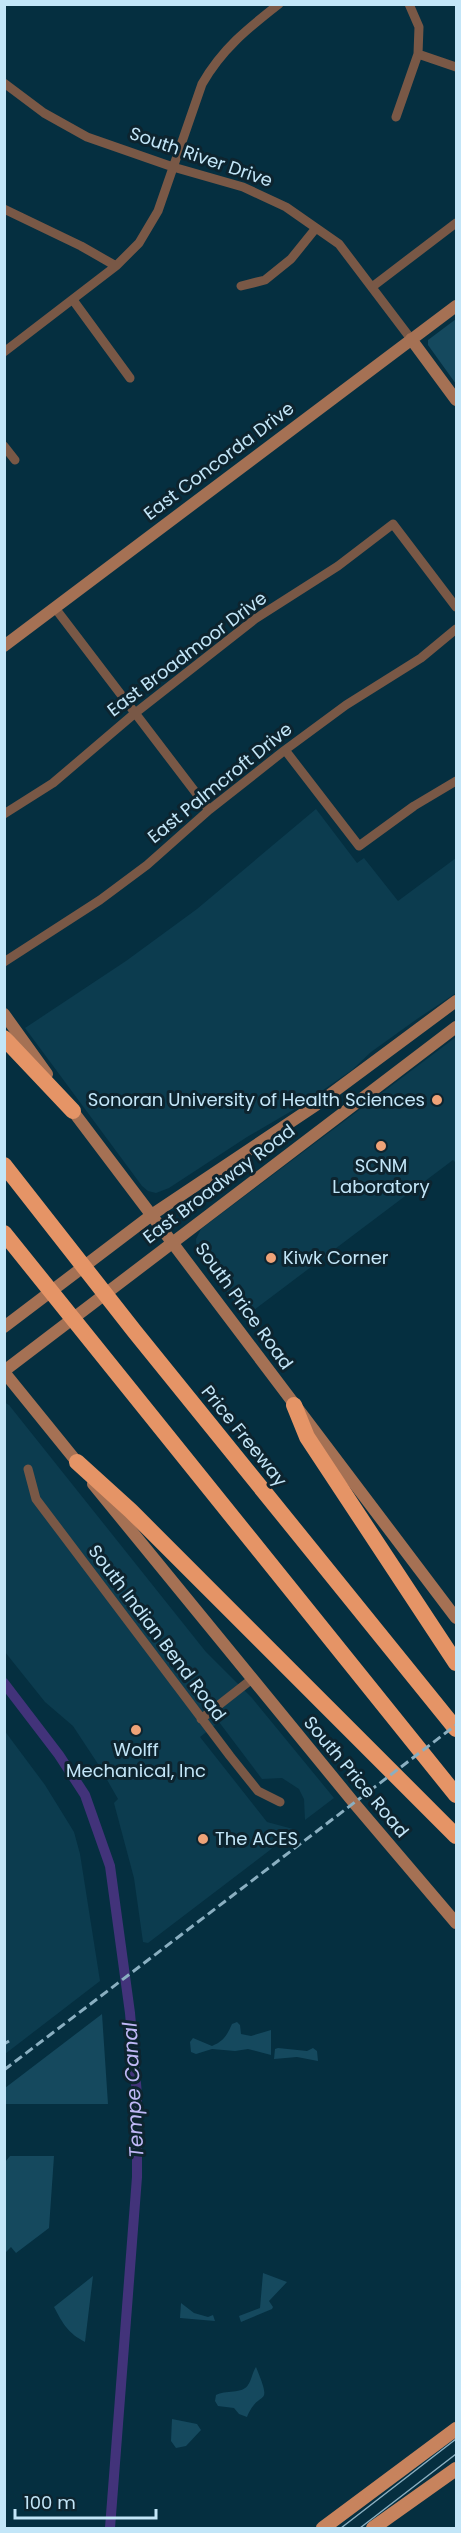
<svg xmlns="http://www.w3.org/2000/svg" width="461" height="2533" viewBox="0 0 461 2533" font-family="Poppins,sans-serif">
  <rect width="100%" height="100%" fill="#052f40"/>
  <path fill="#0c3c4f" d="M 316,809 L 357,863 L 364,858 L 398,901 L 456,858 L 456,993 L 417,1019 L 371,1052 L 352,1070 L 300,1106 L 247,1137 L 169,1188 L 156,1193 L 148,1191 L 142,1186 L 25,1028 L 126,961 L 197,909 Z
    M 456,1037 L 456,1163 L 453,1160 L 246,1316 L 197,1253 L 196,1239 L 201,1229 Z
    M 4,1402 L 9,1405 L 206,1652 L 252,1698 L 334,1798 L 305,1820 L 304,1799 L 299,1789 L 282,1778 L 262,1779 L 219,1722 L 200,1737 L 267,1822 L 293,1829 L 270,1850 L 148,1943 L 143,1942 L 134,1878 L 114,1803 L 118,1799 L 98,1764 L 73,1726 L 45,1702 L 5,1652 Z
    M 4,1730 L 45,1785 L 74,1832 L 80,1854 L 100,1981 L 5,2054 Z"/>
  <path fill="#15495e" d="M 456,319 L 456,384 L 428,345 L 428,340 Z
    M 102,2014 L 108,2104 L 5,2104 L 5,2088 Z
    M 237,2022 L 240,2025 L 241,2034 L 251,2036 L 271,2030 L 271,2055 L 248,2049 L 235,2051 L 212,2049 L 196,2054 L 191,2052 L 190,2042 L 193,2038 L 212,2046 C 224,2041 227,2035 232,2024 Z
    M 278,2048 L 307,2051 L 313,2048 L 317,2051 L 318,2061 L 297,2057 L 274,2059 L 275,2049 Z
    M 10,2156 L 54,2156 L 49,2228 L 16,2253 L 11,2247 L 5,2253 L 5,2162 Z
    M 263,2273 L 287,2282 L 269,2301 L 273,2307 L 272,2309 L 241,2322 L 239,2316 L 260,2308 Z
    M 93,2276 L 85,2342 C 68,2333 63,2324 54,2307 Z
    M 181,2303 L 194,2313 L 208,2317 L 213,2315 L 215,2321 L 180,2318 Z
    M 256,2367 C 274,2411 259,2387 247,2417 L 239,2414 L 234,2408 L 218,2406 L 215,2401 L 216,2395 C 225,2390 243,2394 248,2385 C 252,2379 252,2373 256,2367 Z
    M 172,2419 L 197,2424 L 201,2430 L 186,2446 L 176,2448 L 171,2441 Z"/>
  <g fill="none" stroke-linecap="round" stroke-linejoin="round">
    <path stroke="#42337a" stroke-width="10" d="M 4,1683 L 59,1755 L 85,1795 L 110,1866 L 130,2013 L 137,2095 L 137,2177 L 110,2528"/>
    <path stroke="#795846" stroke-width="9" d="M 418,54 L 456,67
      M 4,83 L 44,113 L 87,137 L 173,167 L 243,187 L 286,207 L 339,244 L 411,339
      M 396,117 L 418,54 L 419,27 L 409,4
      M 4,209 L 81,246 L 116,266
      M 241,286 L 265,280 L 291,259 L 316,228
      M 372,287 L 456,223
      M 73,300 L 130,378
      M 4,352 L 116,266 L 139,243 L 158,211 L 202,84 C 222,49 247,29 279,4
      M 4,446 L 15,460
      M 55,608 L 209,810
      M 285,750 L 359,846 L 414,806 L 456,781
      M 4,814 L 53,783 L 134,714 L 255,619 L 338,566 L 393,524 L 456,607
      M 4,962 L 100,900 L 147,865 L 209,810 L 285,750 L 346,705 L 421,658 L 456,629
      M 28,1469 L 36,1499 L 230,1756 L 258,1791 L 280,1802
      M 201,1719 L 252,1679"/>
    <path stroke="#a57154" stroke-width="12" d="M 411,339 L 456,400
      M 4,646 L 456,306
      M 4,1014 L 47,1074
      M 69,1106 L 456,1618
      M 4,1327 L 153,1214 L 316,1105 L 456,1001
      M 4,1371 L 456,1027
      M 4,1372 L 81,1467
      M 93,1484 L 354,1803 L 456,1923"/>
    <path stroke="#c7835d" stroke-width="14" d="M 323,2528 L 456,2429
      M 373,2528 L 456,2469"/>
    <path stroke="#e59466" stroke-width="16" d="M 4,1038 L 73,1111
      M 4,1165 L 135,1332 L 456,1729
      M 4,1233 L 456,1795
      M 294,1405 L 307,1437 L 456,1663
      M 77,1462 L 131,1511 L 456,1836"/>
    <path stroke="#8aafc1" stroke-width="1.5" d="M 341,2528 L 456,2439
      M 360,2528 L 456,2454"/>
    <path stroke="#8aafc1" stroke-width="3" stroke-dasharray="9 4.5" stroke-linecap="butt" d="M 4,2044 L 9,2041
      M 4,2070 L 456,1725"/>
  </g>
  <g fill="#efa378" stroke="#0d242f" stroke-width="2">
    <circle cx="437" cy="1100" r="6"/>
    <circle cx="381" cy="1146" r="6"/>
    <circle cx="271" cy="1258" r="6"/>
    <circle cx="136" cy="1730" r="6"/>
    <circle cx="203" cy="1839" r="6"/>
  </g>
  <g text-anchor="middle" stroke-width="6" stroke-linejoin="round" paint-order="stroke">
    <g font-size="18" fill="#c3e6f8" stroke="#0d242f">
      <text transform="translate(201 157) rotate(19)" y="6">South River Drive</text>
      <text transform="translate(219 461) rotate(-37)" y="6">East Concorda Drive</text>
      <text transform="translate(187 654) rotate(-37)" y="6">East Broadmoor Drive</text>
      <text transform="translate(220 783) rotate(-39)" y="6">East Palmcroft Drive</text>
      <text transform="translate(219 1184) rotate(-37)" y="6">East Broadway Road</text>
      <text transform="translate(244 1306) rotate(54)" y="6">South Price Road</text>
      <text transform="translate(244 1436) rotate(51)" y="6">Price Freeway</text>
      <text transform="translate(157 1633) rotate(53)" y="6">South Indian Bend Road</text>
      <text transform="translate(356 1777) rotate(50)" y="6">South Price Road</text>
    </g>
    <g font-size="18" fill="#c3e6f8" stroke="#0d242f">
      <text x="425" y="1106" text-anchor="end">Sonoran University of Health Sciences</text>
      <text x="381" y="1172">SCNM<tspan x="381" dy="21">Laboratory</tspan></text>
      <text x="283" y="1264" text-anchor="start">Kiwk Corner</text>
      <text x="136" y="1756">Wolff<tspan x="136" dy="21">Mechanical, Inc</tspan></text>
      <text x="215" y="1845" text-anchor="start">The ACES</text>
    </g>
    <g font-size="20" font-style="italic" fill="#c0b8f6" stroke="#0d242f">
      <text transform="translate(133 2090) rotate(-93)" y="7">Tempe Canal</text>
    </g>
  </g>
  <rect width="461" height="2533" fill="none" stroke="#c3e6f8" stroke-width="12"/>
  <path d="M15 2509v9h141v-9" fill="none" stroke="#c3e6f8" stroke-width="3"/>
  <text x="24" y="2509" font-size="18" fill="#c3e6f8" stroke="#0d242f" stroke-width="4.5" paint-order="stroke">100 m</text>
</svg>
